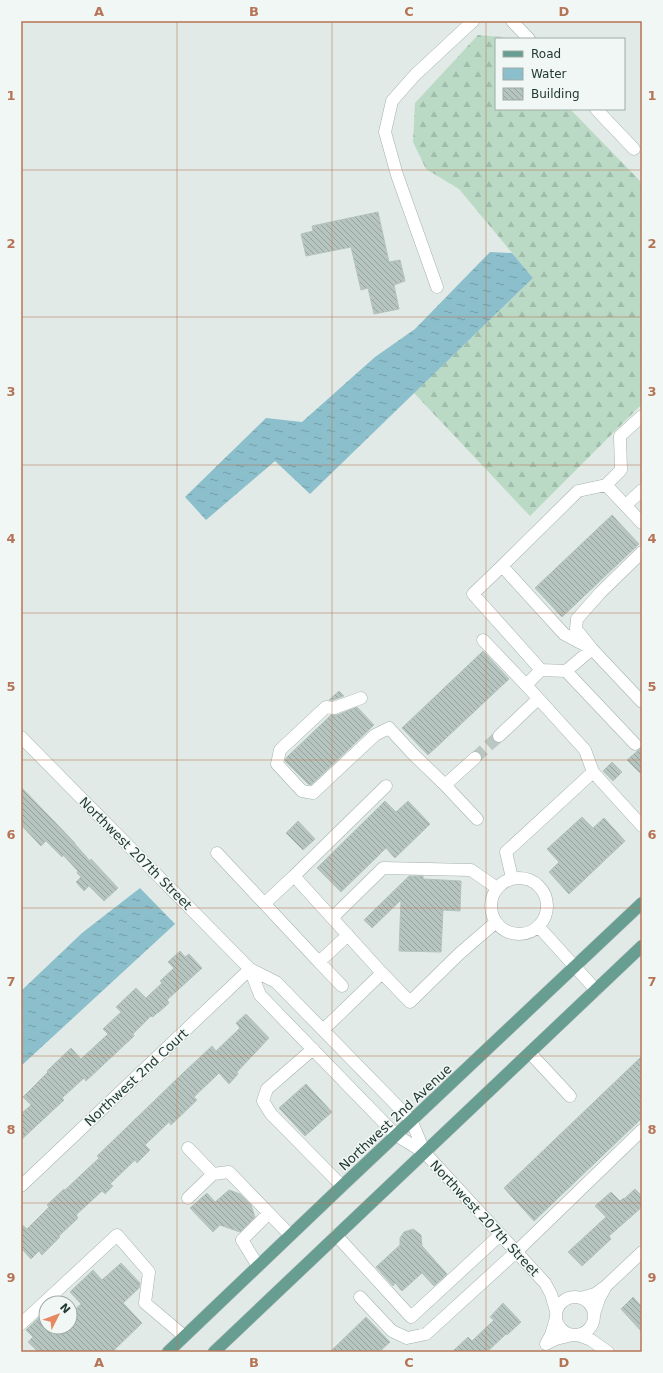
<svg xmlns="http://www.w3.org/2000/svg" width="663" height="1373" viewBox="0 0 663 1373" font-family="'DejaVu Sans',sans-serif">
  <defs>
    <pattern id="forest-firs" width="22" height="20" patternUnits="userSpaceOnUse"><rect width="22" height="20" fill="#bbdac5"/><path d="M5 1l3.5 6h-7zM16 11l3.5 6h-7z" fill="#a0bcaa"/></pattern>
    <pattern id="water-ripples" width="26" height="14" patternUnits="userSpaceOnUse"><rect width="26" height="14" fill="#8cbfcc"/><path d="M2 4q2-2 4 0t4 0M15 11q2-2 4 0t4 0" fill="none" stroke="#729ca6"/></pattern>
    <pattern id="building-back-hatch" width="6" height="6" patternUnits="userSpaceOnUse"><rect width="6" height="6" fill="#b6c5bf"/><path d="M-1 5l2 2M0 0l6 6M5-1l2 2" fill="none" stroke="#94a19c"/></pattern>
  </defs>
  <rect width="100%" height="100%" fill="#e1eae6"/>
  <path fill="url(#forest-firs)" d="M 478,35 L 502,37 L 503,39 L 496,39 L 496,109 L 570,109 L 642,183 L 642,404 L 530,516 L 414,393 L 533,278 L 459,189 L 426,169 L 413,142 L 415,103 Z"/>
  <path fill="url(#water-ripples)" d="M 490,252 L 512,253 L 533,278 L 310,494 L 275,461 L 206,520 L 185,497 L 266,418 L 302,422 L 375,357 L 415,329 Z
    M 140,888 L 175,924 L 21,1066 L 21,991 L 82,933 Z"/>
  <path fill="url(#building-back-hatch)" stroke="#b4c3bd" d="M 378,212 L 389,262 L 400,260 L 405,281 L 394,285 L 399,309 L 374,314 L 368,288 L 361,290 L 351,247 L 306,256 L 301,234 L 313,231 L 312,226 Z
    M 612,515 L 639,544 L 562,617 L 535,588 Z
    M 483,651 L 509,679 L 428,755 L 402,728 Z
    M 339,691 L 344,696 L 333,700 L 329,700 Z
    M 357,707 L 374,725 L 311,785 L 308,784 L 285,761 L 286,758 L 331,715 L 337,715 Z
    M 642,747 L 642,775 L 627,760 Z
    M 612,762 L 622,772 L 613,781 L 603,771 Z
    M 21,787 L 75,843 L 75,844 L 90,861 L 91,859 L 118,888 L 104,901 L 89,886 L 84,891 L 76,882 L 81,877 L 77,873 L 78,871 L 63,855 L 62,857 L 46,841 L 41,846 L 21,825 Z
    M 385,801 L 396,812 L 408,801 L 430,824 L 395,858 L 386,848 L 341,892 L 317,868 Z
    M 582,817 L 593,828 L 604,818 L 625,841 L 569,894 L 549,872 L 559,862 L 547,849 Z
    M 298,821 L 315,839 L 303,850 L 286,833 Z
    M 409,876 L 423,876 L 423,879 L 461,881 L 460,911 L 443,910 L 441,952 L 399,951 L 401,900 L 372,928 L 364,920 Z
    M 180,951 L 185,957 L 189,954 L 202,968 L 167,1000 L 169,1003 L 158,1013 L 158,1012 L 153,1017 L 151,1016 L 133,1034 L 134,1036 L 86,1081 L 84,1078 L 62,1098 L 64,1100 L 21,1140 L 21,1114 L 31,1105 L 23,1097 L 48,1072 L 47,1071 L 71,1048 L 81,1059 L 108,1034 L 103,1029 L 121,1012 L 116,1007 L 136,988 L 146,998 L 162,983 L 160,981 L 174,968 L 168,962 Z
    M 246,1014 L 269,1038 L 237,1072 L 238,1074 L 229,1084 L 219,1073 L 194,1097 L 197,1100 L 171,1125 L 169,1122 L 145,1145 L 150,1150 L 137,1163 L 135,1160 L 110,1184 L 113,1186 L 105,1194 L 102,1191 L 76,1215 L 78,1218 L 59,1236 L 60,1237 L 42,1255 L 39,1251 L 31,1259 L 21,1248 L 21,1224 L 27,1229 L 49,1207 L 47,1205 L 64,1189 L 65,1190 L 99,1158 L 97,1156 L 183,1073 L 212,1046 L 216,1051 L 240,1028 L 236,1023 Z
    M 642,1056 L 642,1118 L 534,1221 L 504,1188 Z
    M 306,1084 L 332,1112 L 305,1136 L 279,1108 Z
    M 635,1189 L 642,1196 L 642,1207 L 609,1236 L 611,1239 L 582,1266 L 568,1252 L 606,1217 L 595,1206 L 611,1192 L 620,1201 L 624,1198 L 624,1199 Z
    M 229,1190 L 240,1194 L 251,1205 L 255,1217 L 240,1232 L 220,1225 L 213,1232 L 190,1208 L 207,1193 L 215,1202 Z
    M 413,1229 L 421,1235 L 422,1246 L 447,1274 L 434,1286 L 422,1273 L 402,1291 L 395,1283 L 393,1286 L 376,1267 L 400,1245 L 400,1238 L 404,1232 Z
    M 121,1263 L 140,1283 L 139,1288 L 123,1303 L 142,1323 L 112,1352 L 38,1352 L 28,1342 L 33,1337 L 26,1330 L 46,1311 L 46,1327 L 70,1327 L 70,1314 L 81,1304 L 70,1292 L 93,1270 L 102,1280 Z
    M 633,1297 L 642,1307 L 642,1332 L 621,1309 Z
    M 503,1303 L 521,1322 L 507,1335 L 506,1334 L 487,1352 L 452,1352 L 468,1337 L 472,1341 L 494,1320 L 490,1317 Z
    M 366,1317 L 390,1342 L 379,1352 L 330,1352 Z"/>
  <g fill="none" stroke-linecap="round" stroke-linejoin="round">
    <path stroke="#bbc7c2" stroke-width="12" stroke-dasharray="12 6" stroke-linecap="butt" d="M 475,758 L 499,736"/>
    <defs>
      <path id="minor" d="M 512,21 L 529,39
        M 596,109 L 634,149
        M 437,287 L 397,175 L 385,132 L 392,101 L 415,75 L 473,21
        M 642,416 L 620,436 L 621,470 L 606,485 L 642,523
        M 606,485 L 578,491 L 502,566 L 564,634 L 592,649 L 642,702
        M 626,505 L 642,490
        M 502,566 L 473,594 L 541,670 L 566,671 L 592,649 L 576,629 L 577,619 L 600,593 L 642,552
        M 483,640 L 526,685
        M 541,670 L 526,685 L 585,750 L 593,772 L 642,826
        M 566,671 L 635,744
        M 361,698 L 334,708 L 326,707 L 280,750 L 277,764 L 302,791 L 313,793 L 375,735 L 389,728 L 412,753 L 445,785
        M 499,736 L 538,699
        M 21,737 L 250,969 L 276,982 L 411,1120 L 425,1153
        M 475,758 L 445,785 L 477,819
        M 217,853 L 319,962 L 348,935
        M491 906a28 28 0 1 1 56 0a28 28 0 1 1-56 0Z
        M 512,878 L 506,852 L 593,772
        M 265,903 L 294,876
        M 332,918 L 383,868 L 471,870 L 497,888
        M 538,926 L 596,990
        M 319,962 L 342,986
        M 250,969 L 260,995 L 396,1135 L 425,1153 L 545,1283 L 551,1294 L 556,1311
        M 382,973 L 294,876 L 386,786
        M 323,1030 L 382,973 L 410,1002 L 459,954 L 496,922
        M 313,1049 L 267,1089 L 263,1101 L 271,1114 L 342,1186
        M 530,1053 L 570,1096
        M 188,1148 L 213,1174 L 229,1172 L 290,1235
        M 21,1186 L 250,969
        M 188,1198 L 213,1174
        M 336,1235 L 411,1317 L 500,1235
        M 258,1266 L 242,1240 L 269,1213
        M 606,1286 L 642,1252
        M556 1316a19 19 0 1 1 38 0a19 19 0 1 1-38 0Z
        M 360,1297 L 392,1331 L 407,1338 L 426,1334 L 516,1252 L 642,1130
        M 581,1298 L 595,1294 L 606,1286 L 599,1299 L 594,1314
        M 556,1318 L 551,1335 L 546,1344 L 556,1339 L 572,1335
        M 21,1324 L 117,1235 L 149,1272 L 145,1303 L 184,1336
        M 578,1335 L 591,1340 L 608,1352"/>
      <path id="major" d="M 168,1352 L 342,1186 L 642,903
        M 214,1352 L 642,946"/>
    </defs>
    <use href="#minor" stroke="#a4b2ad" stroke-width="13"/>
    <use href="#major" stroke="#bdc4c2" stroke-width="13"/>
    <use href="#minor" stroke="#fff" stroke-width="12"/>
    <use href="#major" stroke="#689d92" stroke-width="12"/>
  </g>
  <path fill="none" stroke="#b67456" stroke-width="1" stroke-opacity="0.55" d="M 177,21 L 177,1352M 332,21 L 332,1352M 486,21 L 486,1352M 21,170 L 642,170M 21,317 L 642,317M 21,465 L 642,465M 21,613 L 642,613M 21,760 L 642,760M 21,908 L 642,908M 21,1056 L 642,1056M 21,1203 L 642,1203"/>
  <g text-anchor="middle" stroke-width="3" stroke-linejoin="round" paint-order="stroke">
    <g font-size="13" fill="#223a34" stroke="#f1f7f4">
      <text transform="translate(136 853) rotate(45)" y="5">Northwest 207th Street</text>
      <text transform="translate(136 1077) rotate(-43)" y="5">Northwest 2nd Court</text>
      <text transform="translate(395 1117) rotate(-43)" y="5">Northwest 2nd Avenue</text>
      <text transform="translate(485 1218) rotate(47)" y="5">Northwest 207th Street</text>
    </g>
  </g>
  <rect width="663" height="1373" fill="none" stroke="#f1f7f4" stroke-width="44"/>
  <rect x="495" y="38" width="130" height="72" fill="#f1f7f4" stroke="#9eaba7"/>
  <rect x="503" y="51" width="20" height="6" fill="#689d92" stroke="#9eaba7"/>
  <text x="531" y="58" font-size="12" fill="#223a34">Road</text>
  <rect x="503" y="68" width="20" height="12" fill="url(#water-ripples)" stroke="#9eaba7"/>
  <text x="531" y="78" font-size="12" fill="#223a34">Water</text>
  <rect x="503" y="88" width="20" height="12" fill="url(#building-back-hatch)" stroke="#9eaba7"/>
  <text x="531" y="98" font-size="12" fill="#223a34">Building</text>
  <g transform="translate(58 1315) rotate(48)"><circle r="19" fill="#f1f7f4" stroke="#9eaba7"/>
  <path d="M0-3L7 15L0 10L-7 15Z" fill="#e88861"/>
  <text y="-6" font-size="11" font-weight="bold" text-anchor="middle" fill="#223a34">N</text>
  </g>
  <rect x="22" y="22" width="619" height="1329" fill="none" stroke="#b67456" stroke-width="1.5"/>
  <g font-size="13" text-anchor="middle" font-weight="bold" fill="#b67456">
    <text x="99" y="16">A</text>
    <text x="254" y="16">B</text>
    <text x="409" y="16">C</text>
    <text x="564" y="16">D</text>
    <text x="11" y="100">1</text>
    <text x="652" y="100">1</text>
    <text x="11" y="248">2</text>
    <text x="652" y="248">2</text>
    <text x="11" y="396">3</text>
    <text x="652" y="396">3</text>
    <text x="11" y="543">4</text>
    <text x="652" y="543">4</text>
    <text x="11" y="691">5</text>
    <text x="652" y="691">5</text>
    <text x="11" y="839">6</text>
    <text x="652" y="839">6</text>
    <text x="11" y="986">7</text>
    <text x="652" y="986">7</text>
    <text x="11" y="1134">8</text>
    <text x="652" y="1134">8</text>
    <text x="11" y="1282">9</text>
    <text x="652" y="1282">9</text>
    <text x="99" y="1367">A</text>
    <text x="254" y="1367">B</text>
    <text x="409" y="1367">C</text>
    <text x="564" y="1367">D</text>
  </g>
</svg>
